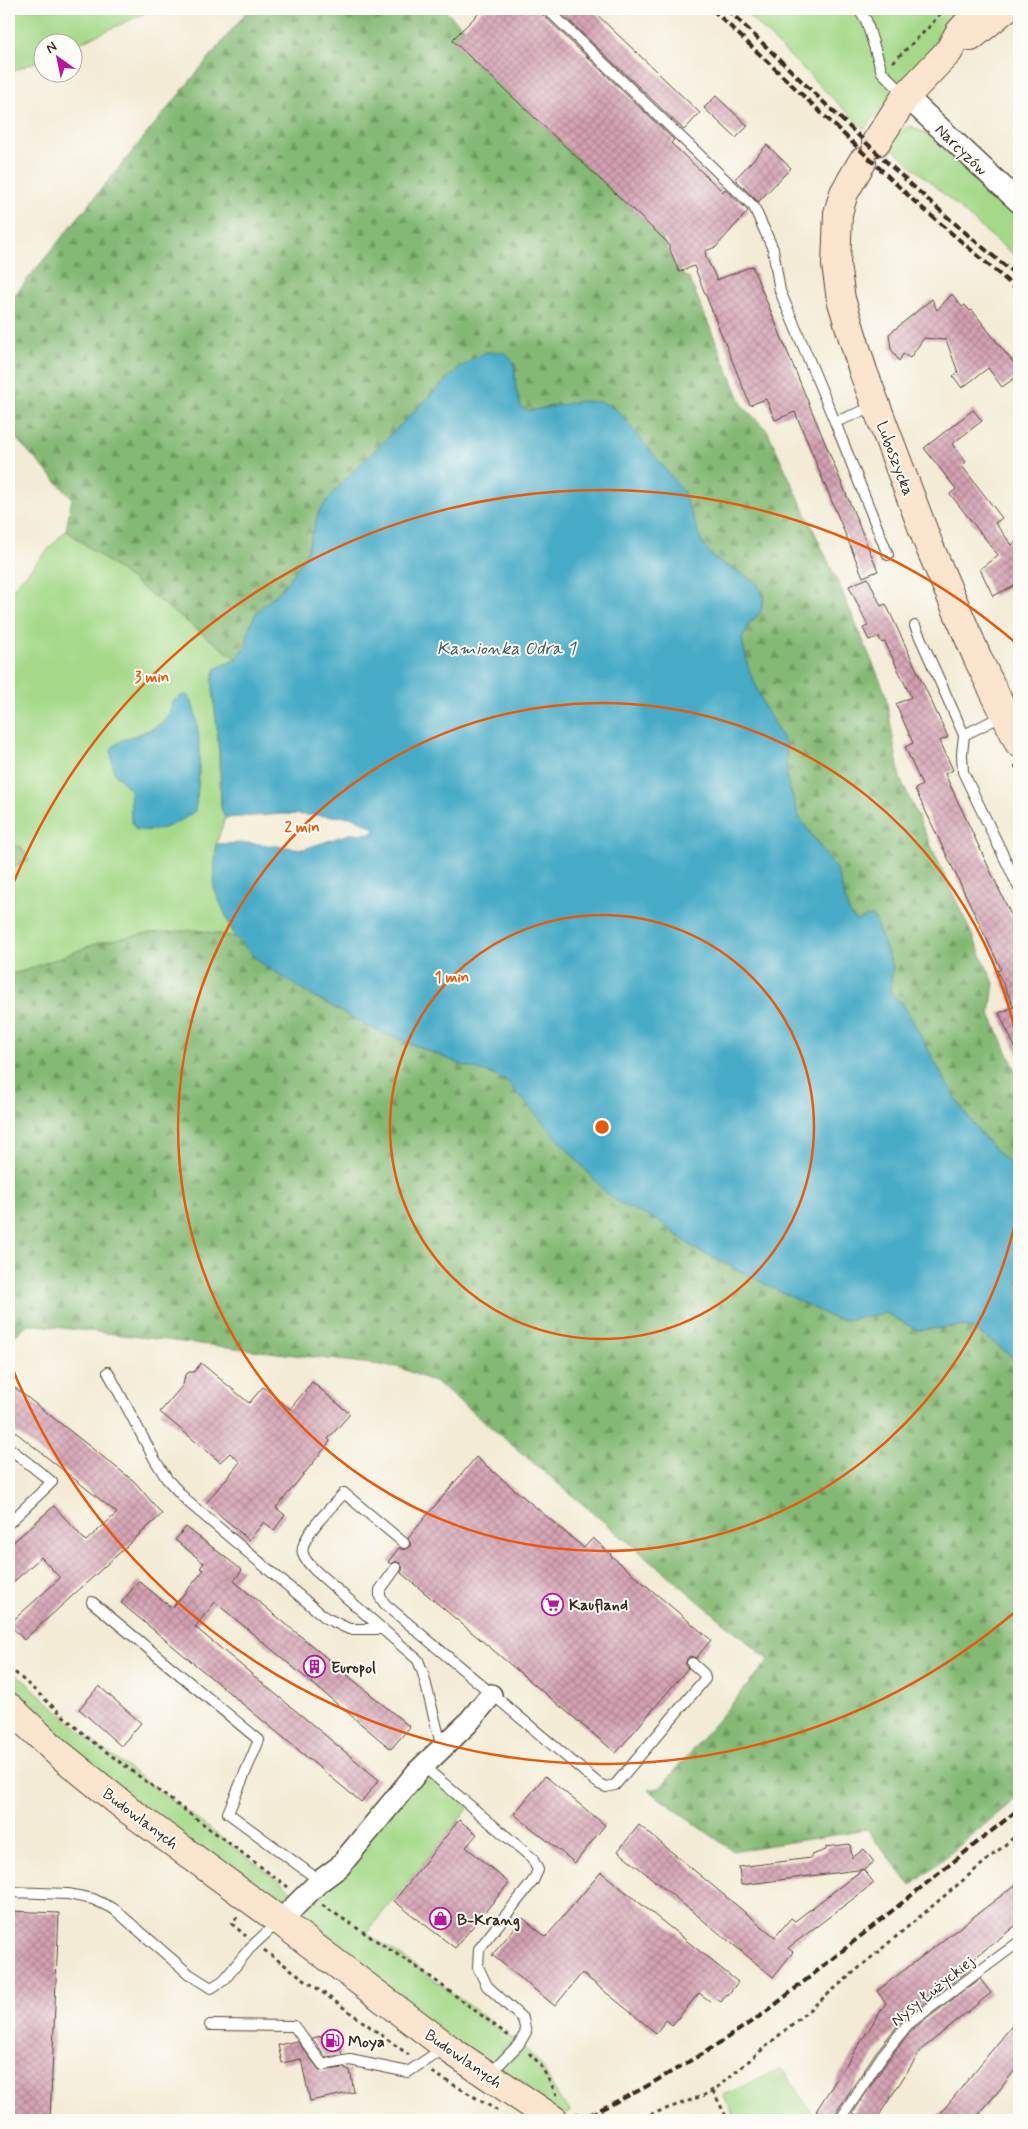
<svg xmlns="http://www.w3.org/2000/svg" width="1028" height="2129" viewBox="0 0 1028 2129" font-family="Mynerve,sans-serif">
  <defs>
    <pattern id="forest-firs" width="22" height="20" patternUnits="userSpaceOnUse" patternTransform="scale(1.25)"><rect width="22" height="20" fill="#84b975"/><path d="M5 1l3.5 6h-7zM16 11l3.5 6h-7z" fill="#6d975f"/></pattern>
    <pattern id="building-cross-hatch" width="8" height="8" patternUnits="userSpaceOnUse" patternTransform="scale(1.25)"><rect width="8" height="8" fill="#d4a1b3"/><path d="M0 0l8 8M0 8l8-8" fill="none" stroke="#ad8391"/></pattern>
  </defs>
  <rect width="100%" height="100%" fill="#fdfcf7"/>
  <filter id="ink" filterUnits="userSpaceOnUse"><feTurbulence type="fractalNoise" baseFrequency=".02" numOctaves="2"/><feDisplacementMap in="SourceGraphic" scale="10" xChannelSelector="R" yChannelSelector="G"/><feConvolveMatrix kernelMatrix="1 2 1 2 8 2 1 2 1" color-interpolation-filters="sRGB"/></filter>
  <filter id="wash" filterUnits="userSpaceOnUse"><feTurbulence type="fractalNoise" baseFrequency=".0096" numOctaves="4" result="noise"/><feDisplacementMap in="SourceGraphic" scale="20" xChannelSelector="R" yChannelSelector="G"/><feGaussianBlur stdDeviation="1.12" result="paint"/><feColorMatrix in="noise" values="0 0 0 0 0 0 0 0 0 0 0 0 0 0 0 0 0 1.4 0 .05"/><feComposite in="paint" operator="in"/></filter>
  <g filter="url(#wash)">
    <rect width="100%" height="100%" fill="#f3ebd6"/>
    <path fill="#a5d989" stroke="#708254" fill-rule="evenodd" d="M 20,9 L 154,9 L 73,46 L 72,42 L 42,42 L 42,59 L 9,73 L 9,14 Z
      M 742,9 L 956,9 C 947,38 928,52 909,75 C 894,93 881,112 864,129 Z
      M 911,126 L 926,134 L 1019,215 L 1019,259 L 983,229 L 894,150 L 887,154 C 891,143 900,129 911,126 Z
      M 66,530 L 236,659 L 215,669 L 221,807 L 225,818 L 216,844 L 214,888 L 235,937 L 197,930 L 9,974 L 9,867 L 29,861 L 21,847 L 9,844 L 9,593 ZM 192,701 C 200,738 201,774 195,811 L 131,801 L 130,790 L 113,771 L 117,743 L 151,729 L 166,720 L 171,712 Z
      M 9,1667 L 89,1739 L 290,1889 L 303,1896 L 423,1766 L 471,1805 L 366,1933 L 424,1972 L 526,2049 L 540,2064 L 561,2101 L 572,2111 L 552,2119 L 9,1707 Z
      M 782,2069 L 811,2112 L 802,2120 L 736,2120 L 723,2095 Z"/>
    <path fill="url(#forest-firs)" stroke="#60724a" d="M 249,9 L 443,9 L 464,28 L 452,40 L 662,238 L 678,272 L 689,278 L 743,406 L 767,430 L 840,587 L 885,692 L 900,778 L 994,983 L 990,1014 L 1019,1078 L 1019,1171 C 964,1129 936,1061 902,1002 L 896,999 L 890,990 L 893,967 L 873,916 L 866,917 L 857,921 L 850,915 L 837,871 L 799,817 L 787,780 L 786,745 L 764,706 L 748,667 L 742,639 L 750,623 L 760,614 L 764,598 L 756,582 L 715,559 L 703,545 L 693,523 L 560,404 L 529,411 L 521,407 L 516,389 L 514,362 L 471,360 L 450,376 L 337,488 L 319,511 L 307,551 L 294,573 L 278,593 L 258,610 L 250,625 L 246,645 L 236,659 L 66,530 L 72,498 L 9,431 L 9,302 Z
      M 9,844 L 21,847 L 29,861 L 9,867 Z
      M 197,930 L 235,937 L 262,963 L 306,992 L 364,1025 L 465,1066 L 492,1074 L 507,1082 L 590,1174 L 643,1213 L 659,1221 L 694,1248 L 835,1319 L 886,1313 L 917,1330 L 965,1326 L 978,1332 L 1009,1354 L 1019,1368 L 1019,1796 L 911,1886 L 867,1830 L 733,1851 L 648,1790 L 660,1788 L 769,1660 L 439,1384 L 398,1367 L 28,1324 L 9,1341 L 9,974 L 19,973 L 97,943 L 148,933 Z"/>
    <path fill="#46aac6" stroke="#406a72" d="M 486,352 L 504,352 L 514,362 L 516,389 L 521,407 L 529,411 L 581,401 L 602,402 L 618,411 L 683,491 L 703,545 L 715,559 L 756,582 L 764,598 L 760,614 L 750,623 L 742,639 L 748,667 L 764,706 L 786,745 L 787,780 L 799,817 L 837,871 L 850,915 L 857,921 L 865,917 L 873,916 L 893,967 L 890,990 L 896,999 L 902,1002 C 936,1061 964,1129 1019,1171 L 1019,1368 L 1009,1354 L 978,1332 L 965,1326 L 917,1330 L 886,1313 L 851,1319 L 835,1319 L 694,1248 L 659,1221 L 624,1206 L 607,1194 L 507,1082 L 492,1074 L 465,1066 L 365,1025 L 306,992 L 261,963 L 235,937 L 214,888 L 216,844 L 249,843 L 304,849 L 349,834 L 373,833 L 375,828 L 352,817 L 284,814 L 225,818 L 221,807 L 221,773 L 212,681 L 215,669 L 236,659 L 246,645 L 250,625 L 258,610 L 278,593 L 294,573 L 307,551 L 319,511 L 337,488 L 450,376 L 471,360 Z
      M 183,695 L 188,695 C 204,721 200,781 195,811 C 179,824 155,835 135,829 L 131,819 L 130,790 L 113,771 L 111,749 C 128,728 168,739 172,702 Z"/>
    <g id="blocks">
      <path fill="url(#building-cross-hatch)" d="M 483,9 L 540,9 L 542,14 L 674,140 L 671,143 L 723,192 L 725,189 L 748,211 L 716,247 L 705,251 L 706,257 L 717,280 L 752,266 L 878,571 L 863,577 L 795,412 L 775,420 L 766,399 L 750,405 L 694,266 L 679,272 L 667,242 L 452,40 Z
        M 557,9 L 591,9 L 700,113 L 684,130 Z
        M 716,96 L 748,126 L 736,138 L 704,108 Z
        M 767,145 L 791,168 L 758,202 L 735,179 Z
        M 952,294 L 962,307 L 965,305 L 970,311 L 972,310 L 1019,370 L 1019,375 L 1002,387 L 988,368 L 962,388 L 953,376 L 958,372 L 946,340 L 924,338 L 910,358 L 903,354 L 899,361 L 891,349 L 889,334 L 932,299 L 937,310 Z
        M 973,410 L 982,421 L 952,444 L 966,462 L 962,466 L 1002,518 L 995,523 L 1012,545 L 1019,539 L 1019,583 L 993,596 L 980,569 L 998,555 L 950,494 L 956,489 L 924,448 Z
        M 868,578 L 881,606 L 886,604 L 948,737 L 940,741 L 953,770 L 945,774 L 1019,932 L 1019,1056 L 999,1013 L 1014,1007 L 997,971 L 1001,969 L 915,789 L 922,785 L 905,747 L 913,743 L 896,704 L 911,697 L 885,642 L 882,643 L 879,637 L 869,640 L 863,628 L 868,626 L 849,586 Z
        M 201,1363 L 249,1403 L 263,1387 L 290,1409 L 312,1382 L 350,1414 L 328,1439 L 330,1441 L 326,1447 L 276,1508 L 285,1515 L 274,1530 L 264,1522 L 249,1540 L 206,1503 L 240,1462 L 230,1453 L 220,1462 L 160,1412 L 183,1385 L 185,1375 L 189,1372 L 194,1372 Z
        M 9,1383 L 135,1482 L 162,1514 L 24,1640 L 9,1624 L 60,1578 L 41,1557 L 9,1586 L 9,1546 L 54,1506 L 86,1541 L 117,1513 L 9,1427 Z
        M 476,1457 L 584,1548 L 593,1538 L 611,1554 L 610,1555 L 711,1640 L 696,1658 L 690,1656 L 687,1659 L 685,1665 L 688,1668 L 616,1753 L 401,1573 L 403,1568 L 400,1563 L 396,1561 L 391,1564 L 388,1562 L 399,1548 L 403,1550 L 409,1548 L 411,1544 L 408,1538 Z
        M 186,1527 L 242,1570 L 234,1581 L 410,1727 L 391,1749 L 215,1602 L 195,1627 L 379,1780 L 361,1802 L 121,1603 L 139,1581 L 172,1608 L 204,1570 L 200,1568 L 204,1563 L 175,1540 Z
        M 99,1686 L 141,1723 L 121,1746 L 79,1709 Z
        M 545,1776 L 605,1825 L 575,1863 L 514,1814 Z
        M 459,1820 L 477,1834 L 466,1847 L 509,1883 L 455,1948 L 394,1901 Z
        M 639,1825 L 775,1937 L 791,1918 L 795,1921 L 863,1869 L 874,1883 L 788,1948 L 793,1952 L 773,1977 L 618,1851 Z
        M 850,1844 L 852,1858 L 864,1849 L 874,1862 L 865,1869 L 741,1885 L 739,1867 L 811,1858 L 811,1855 L 826,1850 L 826,1847 Z
        M 601,1872 L 738,1982 L 728,1995 L 727,1994 L 721,2002 L 715,1998 L 711,2002 L 699,1993 L 672,2025 L 666,2020 L 656,2033 L 582,1973 L 555,2006 L 492,1955 L 523,1918 L 546,1937 Z
        M 1019,1882 L 1019,1923 L 968,1963 L 972,1968 L 903,2019 L 876,2052 L 831,2120 L 816,2111 L 886,2003 L 877,1991 Z
        M 9,1911 L 59,1913 L 50,2120 L 9,2120 Z
        M 980,1979 L 991,1993 L 922,2049 L 876,2120 L 865,2120 L 853,2113 L 888,2060 L 913,2029 Z
        M 1019,2017 L 1019,2065 L 997,2093 L 974,2120 L 935,2120 Z
        M 336,2033 L 342,2055 L 326,2057 L 312,2038 Z
        M 297,2041 L 320,2071 L 345,2068 L 346,2070 L 350,2070 L 354,2092 L 310,2101 L 301,2059 L 282,2063 L 278,2045 Z"/>
    </g>
  </g>
  <g filter="url(#ink)">
    <use href="#blocks" fill-opacity="0" stroke="#57473a" stroke-width="1"/>
    <g fill="none" stroke-linecap="round" stroke-linejoin="round">
      <defs>
        <path id="lane" d="M 547,9 L 754,207 L 773,249 L 780,291 L 835,422 L 876,406
          M 858,9 L 866,20 L 882,72 L 906,96
          M 835,422 L 888,555
          M 915,626 L 964,735 L 1004,715
          M 964,735 L 962,754 L 963,772 L 1019,888
          M 108,1372 L 155,1460 L 167,1479 L 188,1502 L 326,1618 L 349,1629 L 383,1629
          M 9,1448 L 52,1482 L 9,1523
          M 404,1543 L 344,1493 C 334,1505 298,1538 303,1554 C 305,1561 312,1567 317,1572 L 418,1660 L 423,1673 L 442,1748
          M 396,1568 L 380,1590 L 380,1597 L 385,1604 L 599,1784 L 606,1787 L 615,1785 L 705,1679 L 704,1674 L 692,1663
          M 92,1602 L 259,1740 L 228,1813 L 320,1881
          M 423,1766 L 532,1858 L 538,1870 L 533,1881 L 479,1949 L 478,1967 L 487,1986 L 523,2019 L 526,2032 L 519,2044 L 490,2074
          M 9,1892 L 68,1894 L 93,1899 L 114,1909 L 189,1974 L 211,1988 L 224,1980 L 250,1948 L 279,1921
          M 210,2025 L 294,2026 L 323,2065 L 350,2060 L 408,2072 L 432,2056 L 447,2052
          M 840,2120 L 882,2056 L 908,2024 L 1019,1942"/>
        <path id="street" d="M 906,96 L 1019,202
          M 280,1921 L 320,1881 L 339,1867 L 418,1771 L 467,1724 L 491,1695"/>
        <path id="secondary" d="M 971,37 L 1005,9
          M 876,142 L 906,96 L 949,51 L 959,33 L 981,9
          M 862,162 L 844,193 L 838,213 L 836,265 L 841,299 L 863,371 L 930,548 L 978,659 L 1019,743
          M 9,1707 L 57,1752 L 130,1811 L 280,1921 L 452,2051 L 554,2120"/>
      </defs>
      <use href="#lane" stroke="#57473a" stroke-width="12"/>
      <use href="#street" stroke="#57473a" stroke-width="24"/>
      <use href="#secondary" stroke="#57473a" stroke-width="30"/>
      <path stroke="#57473a" stroke-width="3" stroke-dasharray="4 4" stroke-linecap="butt" d="M 893,62 L 929,27 L 944,9
        M 1015,765 L 1019,774
        M 9,1667 L 89,1739 L 288,1887
        M 322,1905 L 424,1972 L 509,2036
        M 237,1917 L 232,1924 L 246,1936
        M 264,1950 L 409,2055
        M 529,2053 L 540,2064 L 557,2095
        M 432,2072 L 500,2112
        M 713,2091 L 728,2120
        M 576,2113 L 585,2120
        M 635,2120 L 705,2095 L 719,2086 L 1019,1833"/>
      <use href="#lane" stroke="#fff" stroke-width="10"/>
      <use href="#street" stroke="#fff" stroke-width="21"/>
      <use href="#secondary" stroke="#fbe5cf" stroke-width="28"/>
      <path stroke="#3b2a1e" stroke-width="4" stroke-dasharray="8 4" stroke-linecap="butt" d="M 712,9 L 913,200 L 1019,291
        M 727,9 C 822,100 916,195 1019,277
        M 579,2120 L 642,2089 L 707,2051 L 766,2012 L 1019,1809"/>
    </g>
  </g>
  <g fill="none" stroke="#e8590c" stroke-width="2.5">
    <circle cx="602" cy="1127" r="212"/>
    <path d="M1019 1204A424 424 0 1 1 1019 1050"/>
    <path d="M1016 1611A637 637 0 0 1 9 1360M9 894A637 637 0 0 1 1016 643"/>
  </g>
  <defs>
    <symbol id="supermarket-ring" viewBox="-11 -11 22 22"><circle r="9.5" fill="#fdfcf7" stroke="#b5179e" stroke-width="1.5"/><path d="M-6-5.5h2.5l.6 2H6L4.5 2H-2.5L-4.4-4H-6ZM-1.5 3.2a1.3 1.3 0 1 0 .1 0ZM3 3.2a1.3 1.3 0 1 0 .1 0Z" fill="#b5179e"/></symbol>
    <symbol id="building-ring" viewBox="-11 -11 22 22"><circle r="9.5" fill="#fdfcf7" stroke="#b5179e" stroke-width="1.5"/><path d="M-4-6H4V6H1V3H-1V6H-4ZM-2.5-4.3h1.7v1.8h-1.7ZM.8-4.3h1.7v1.8H.8ZM-2.5-1h1.7V.8h-1.7ZM.8-1h1.7V.8H.8Z" fill="#b5179e"/></symbol>
    <symbol id="shop-ring" viewBox="-11 -11 22 22"><circle r="9.5" fill="#fdfcf7" stroke="#b5179e" stroke-width="1.5"/><path d="M-5-2.5h2.3a2.7 3.5 0 0 1 5.4 0H5L5.5 6h-11ZM-1.5-2.5h3a1.5 2.3 0 0 0-3 0Z" fill="#b5179e"/></symbol>
    <symbol id="fuel-ring" viewBox="-11 -11 22 22"><circle r="9.5" fill="#fdfcf7" stroke="#b5179e" stroke-width="1.5"/><path d="M-5.5-6h7V0h2V4h1.3V-2.5L3-4.5l.8-.8L6-3V5H2.5V1h-1V6h-7ZM-4.2-4.7v3.2H.2V-4.7Z" fill="#b5179e"/></symbol>
  </defs>
  <g fill-rule="evenodd">
    <use href="#supermarket-ring" x="540" y="1592" width="25" height="25"/>
    <use href="#building-ring" x="302" y="1654" width="25" height="25"/>
    <use href="#shop-ring" x="428" y="1906" width="25" height="25"/>
    <use href="#fuel-ring" x="320" y="2028" width="25" height="25"/>
  </g>
  <g text-anchor="middle" stroke-width="4" stroke-linejoin="round" paint-order="stroke">
    <g font-size="16" fill="#3b2a1e" stroke="#fdfcf7">
      <text transform="translate(962 149) rotate(44)" y="6">Narcyzów</text>
      <text transform="translate(896 458) rotate(69)" y="6">Luboszycka</text>
      <text transform="translate(141 1818) rotate(37)" y="6">Budowlanych</text>
      <text transform="translate(932 1990) rotate(-39)" y="6">Nysy Łużyckiej</text>
      <text transform="translate(464 2058) rotate(35)" y="6">Budowlanych</text>
    </g>
    <g font-size="16" font-weight="bold" fill="#3b2a1e" stroke="#fdfcf7" text-anchor="start">
      <text x="569" y="1610">Kaufland</text>
      <text x="331" y="1673">Europol</text>
      <text x="457" y="1925">B-Krang</text>
      <text x="348" y="2047">Moya</text>
    </g>
    <g font-size="18" font-style="italic" fill="#3f5d61" stroke="#fdfcf7">
      <text x="506" y="654">Kamionka Odra 1</text>
    </g>
  </g>
  <circle cx="602" cy="1127" r="8" fill="#e8590c" stroke="#fdfcf7" stroke-width="2.5"/>
  <g font-size="15" text-anchor="middle" font-weight="bold" fill="#e8590c" stroke="#fdfcf7" stroke-width="4" stroke-linejoin="round" paint-order="stroke">
    <text x="152" y="682">3 min</text>
    <text x="302" y="832">2 min</text>
    <text x="452" y="982">1 min</text>
  </g>
  <rect width="1028" height="2129" fill="none" stroke="#fdfcf7" stroke-width="30"/>
  <g transform="translate(58 58) rotate(327)"><circle r="24" fill="#fdfcf7" stroke="#afa8a0"/>
  <path d="M0-4L9 19L0 12L-9 19Z" fill="#b5179e"/>
  <text y="-8" font-size="14" font-weight="bold" text-anchor="middle" fill="#3b2a1e">N</text>
  </g>
</svg>
